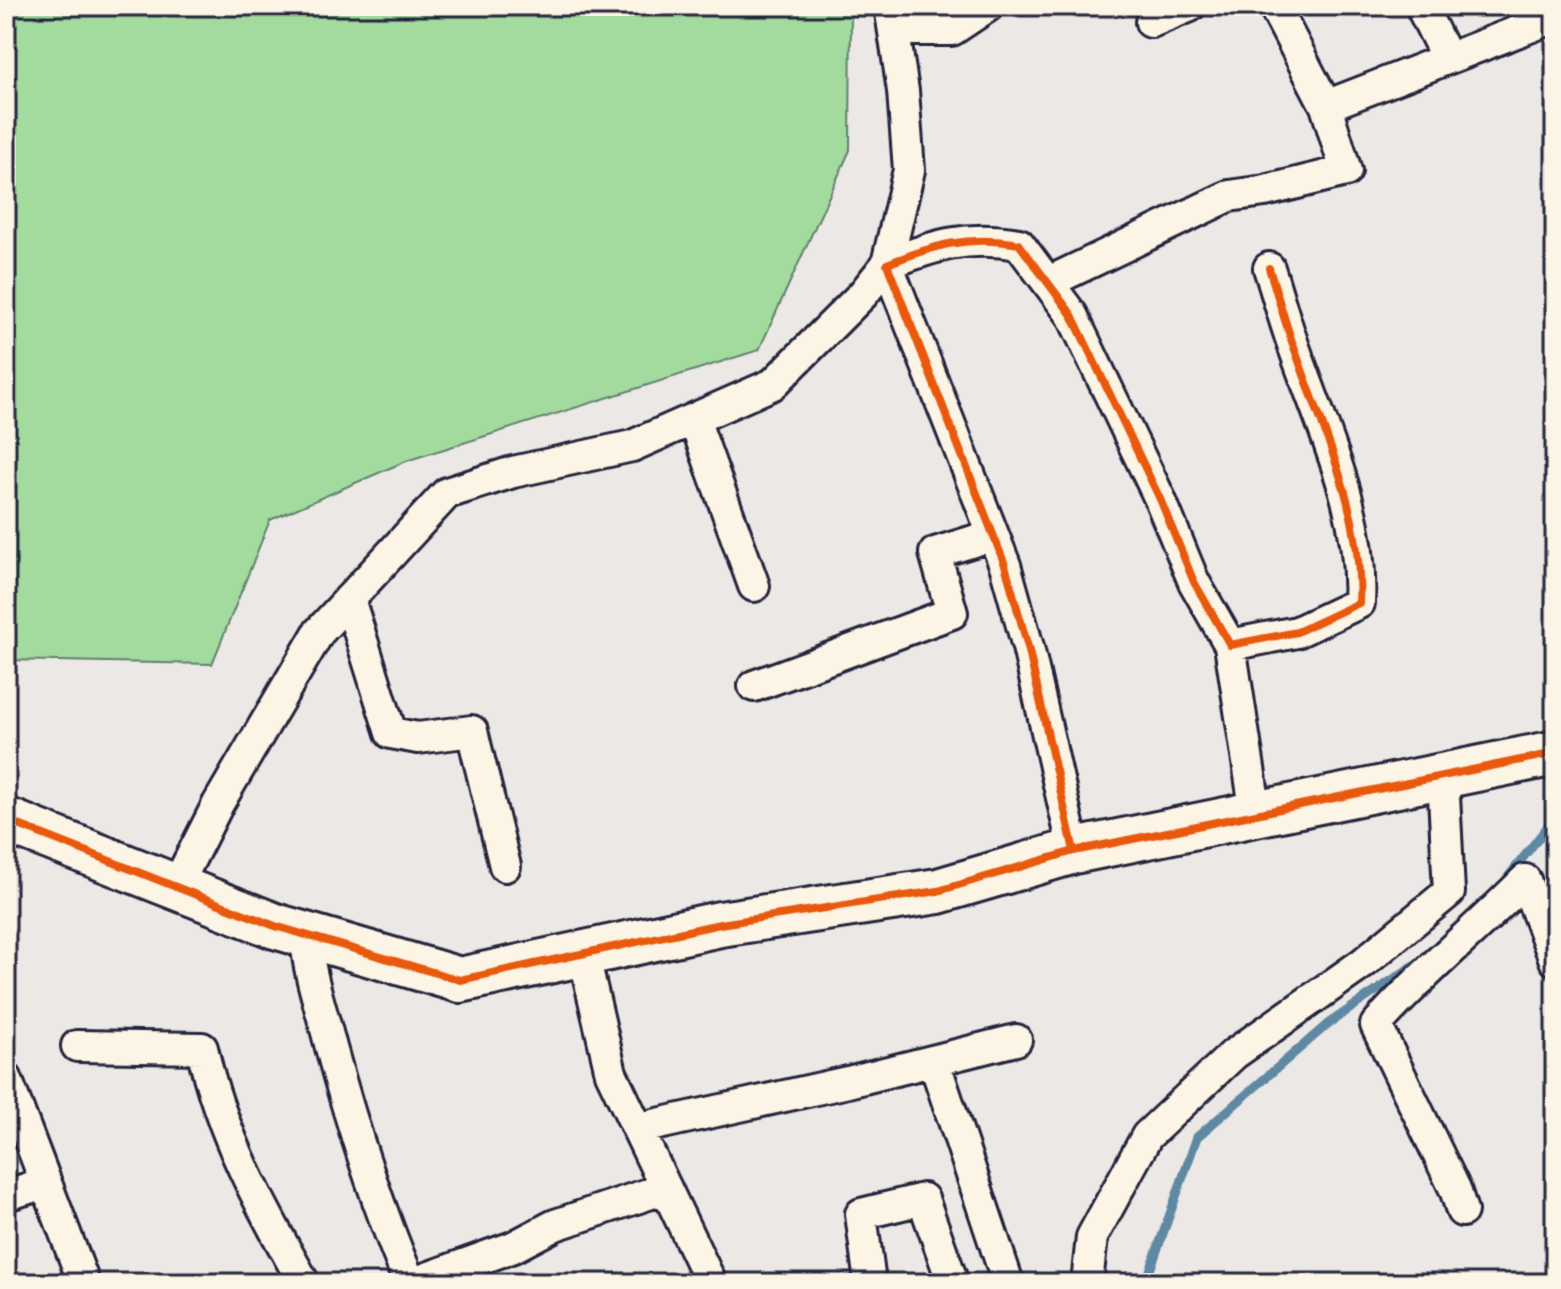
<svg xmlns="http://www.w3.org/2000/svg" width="1561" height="1289" viewBox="0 0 1561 1289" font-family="Delius,sans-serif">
  <rect width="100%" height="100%" fill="#ebe8e5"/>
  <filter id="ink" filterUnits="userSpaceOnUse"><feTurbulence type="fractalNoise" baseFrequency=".0125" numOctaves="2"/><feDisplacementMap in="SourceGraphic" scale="16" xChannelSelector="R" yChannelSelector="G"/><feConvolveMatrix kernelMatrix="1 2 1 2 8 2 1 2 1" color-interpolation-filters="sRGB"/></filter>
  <g filter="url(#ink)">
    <path fill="#a3db9f" stroke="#627e6d" stroke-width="2" d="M 6,6 L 851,6 L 850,150 L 759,350 L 406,461 L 270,520 L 212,664 L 6,660 Z"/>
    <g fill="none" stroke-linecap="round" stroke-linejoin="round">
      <path stroke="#5f88a3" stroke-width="9" d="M 1508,877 L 1555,817
        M 1151,1283 L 1148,1276 L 1197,1137 L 1329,1023 L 1420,961"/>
      <defs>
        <path id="street" d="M 1421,6 L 1447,58
          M 1151,22 L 1190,6
          M 894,30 L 952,30 L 988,6
          M 1326,106 L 1555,17
          M 1049,282 L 1229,196 L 1265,191 L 1346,171 L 1326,106 L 1274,6
          M 694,419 L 754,586
          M 349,599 L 391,733 L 418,738 L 472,731 L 505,866
          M 1230,645 L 1256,814
          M 754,686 L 952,613 L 935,553 L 993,535
          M 1074,851 L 1028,647 L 1005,565 L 887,264 C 935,245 967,235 1019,244 L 1072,315 L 1160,499 L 1194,582 L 1230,645 L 1297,632 L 1359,603 C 1364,514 1324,433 1295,350 C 1285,323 1278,296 1269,268
          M 176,887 L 218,804 L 319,632 L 447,493 L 513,472 L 632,446 L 773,384 L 863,294 L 887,264 L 909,170 L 903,91 L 890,6
          M 306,936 C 308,974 321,1007 330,1044 C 352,1126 377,1205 410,1283
          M 583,952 L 611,1073 L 711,1283
          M 77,1046 L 202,1048 C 221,1134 261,1207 304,1283
          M 934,1061 L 1008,1283
          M 6,1078 L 84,1283
          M 640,1128 L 848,1082 L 1016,1040
          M 6,1195 L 46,1183
          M 1462,1211 L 1455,1189 L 1376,1025 C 1422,973 1476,930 1525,880 L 1555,960
          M 413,1283 L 513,1247 L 555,1225 L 666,1188
          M 870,1283 L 861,1214 L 923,1199 L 953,1283
          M 1087,1283 L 1092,1237 L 1147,1136 L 1234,1054 L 1362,964 L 1449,892 L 1443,776"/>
        <path id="secondary" d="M 6,820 L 275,926 L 460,980 L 720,924 L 938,891 L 1074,851 L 1555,753"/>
      </defs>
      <use href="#street" stroke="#22223b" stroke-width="36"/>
      <use href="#secondary" stroke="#22223b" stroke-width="50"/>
      <use href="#street" stroke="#fcf5e5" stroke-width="30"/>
      <use href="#secondary" stroke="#fcf5e5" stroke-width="44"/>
      <defs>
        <path id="cycleway" d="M 6,820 L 275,926 L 460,980 L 720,924 L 938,891 L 1074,851 L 1555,753
          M 1074,851 L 1028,647 L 1005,565 L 887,264 C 935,245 967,235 1019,244 L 1072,315 L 1160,499 L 1194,582 L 1230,645 L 1297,632 L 1359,603 C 1364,514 1324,433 1295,350 C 1285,323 1278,296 1269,268"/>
      </defs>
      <use href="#cycleway" stroke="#fcf5e5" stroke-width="13"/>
      <use href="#cycleway" stroke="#e8590c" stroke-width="8"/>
    </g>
  </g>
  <rect width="1561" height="1289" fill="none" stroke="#fcf5e5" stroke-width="32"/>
  <rect x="16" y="16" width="1529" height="1257" fill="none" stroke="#22223b" stroke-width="3" filter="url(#ink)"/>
</svg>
